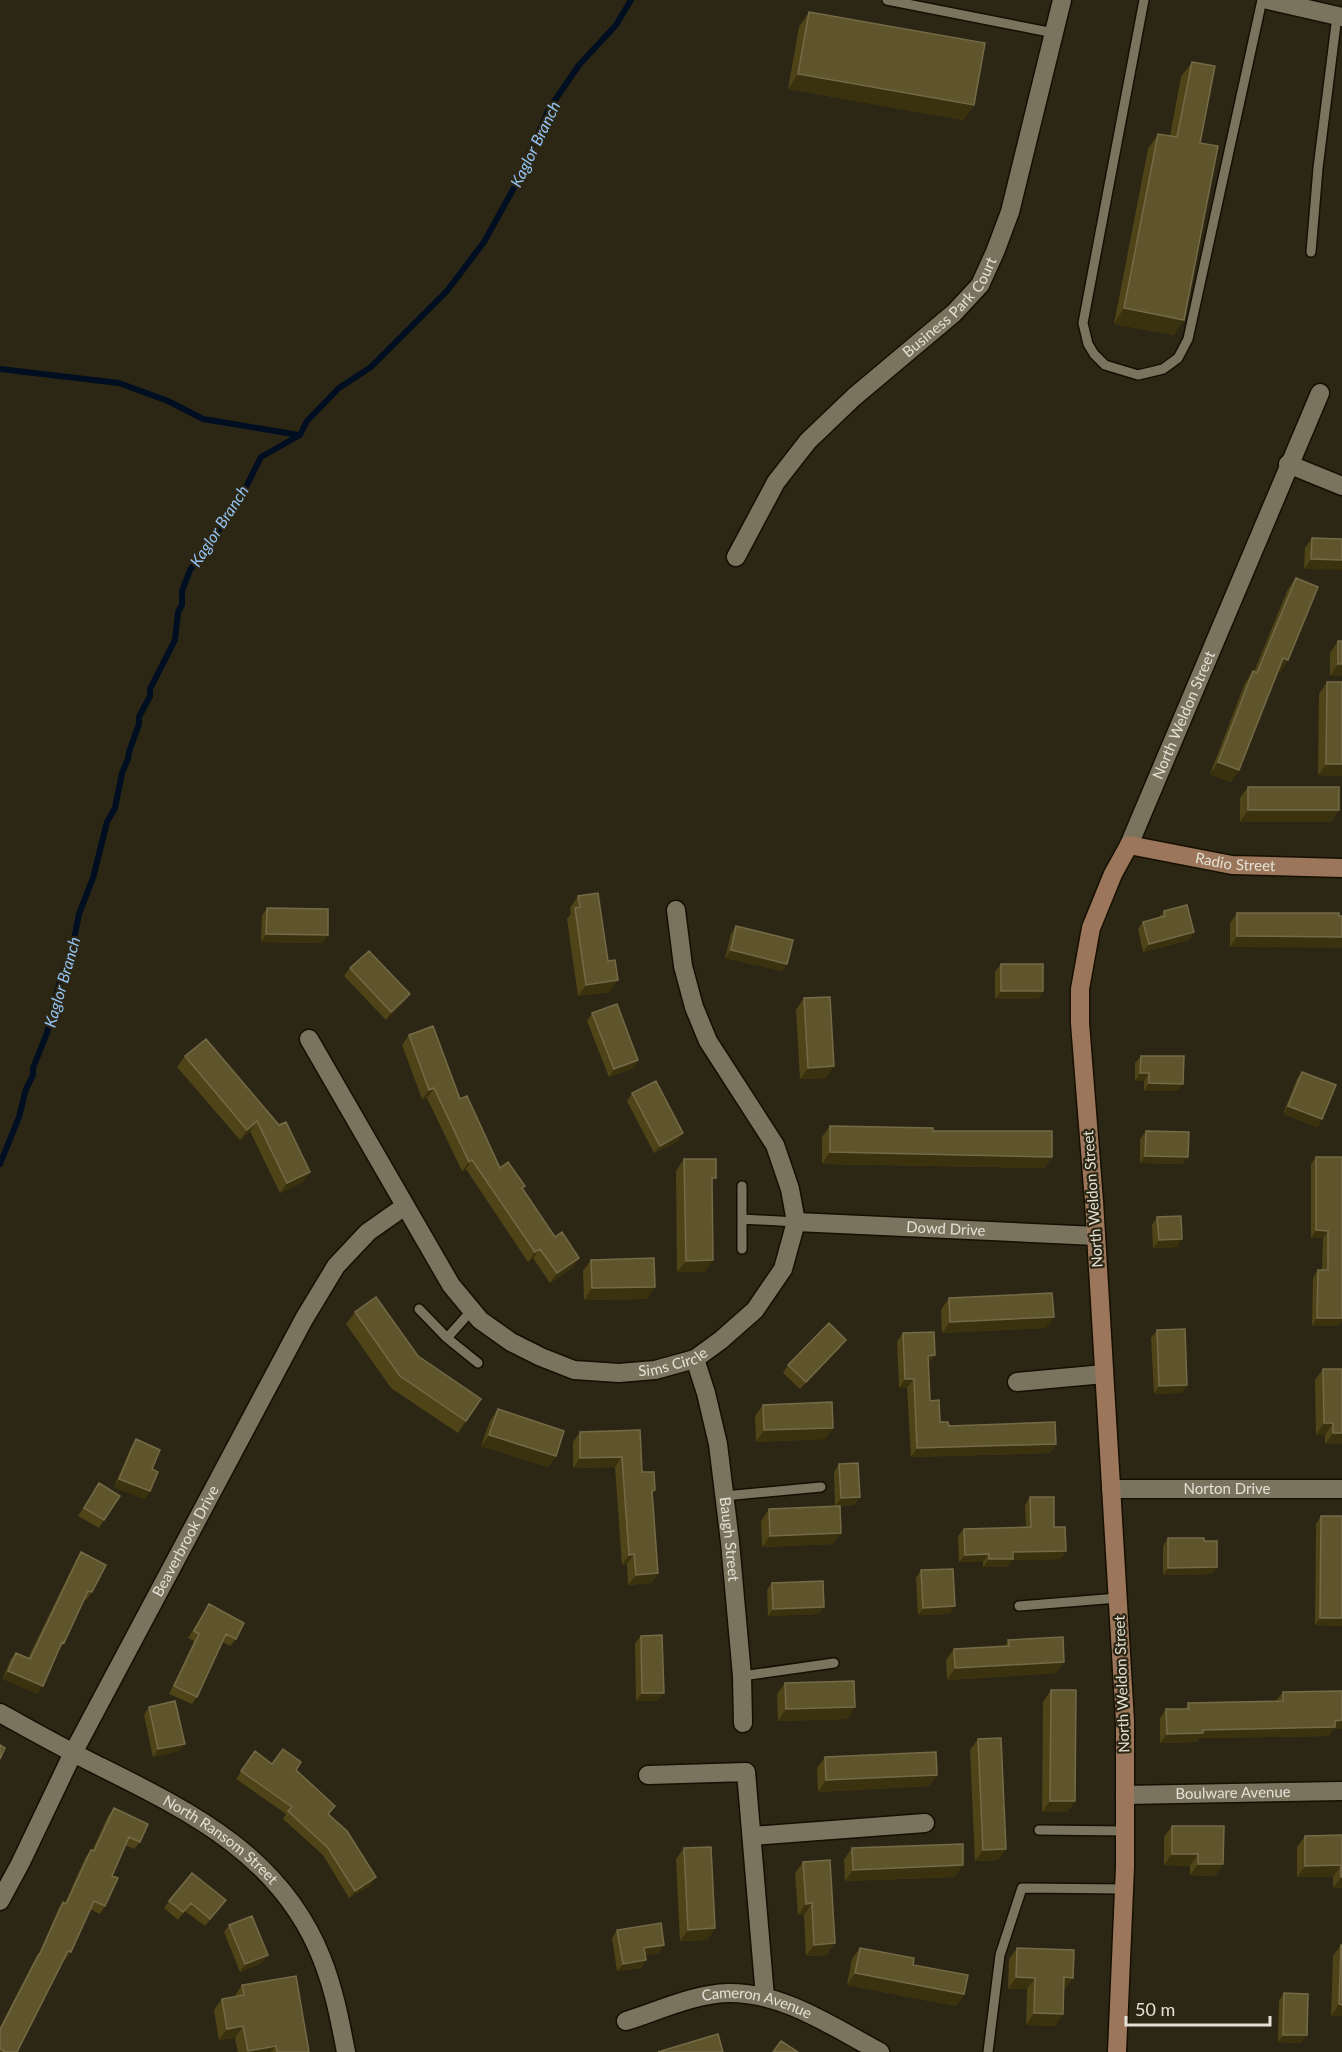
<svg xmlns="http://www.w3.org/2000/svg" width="1342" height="2052" viewBox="0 0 1342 2052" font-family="Lato,sans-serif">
  <rect width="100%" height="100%" fill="#2c2714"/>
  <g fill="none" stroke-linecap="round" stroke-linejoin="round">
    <path stroke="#000e21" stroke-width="6" d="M 0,369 L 119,383 L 168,401 L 203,419 L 299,435
      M 0,1164 L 19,1117 L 26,1089 L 33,1075 L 33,1068 L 47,1033 L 61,977 L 72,949 L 79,914 L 93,878 L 107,822 L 115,808 L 122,773 L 128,759 L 129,752 L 139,724 L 139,717 L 150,696 L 150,689 L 175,640 L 178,612 L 182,605 L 182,591 L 190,570 L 236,507 L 261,457 L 300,435 L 307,421 L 339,388 L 371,367 L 447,291 L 484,242 L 515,186 L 549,109 L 579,65 L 616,25 L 631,0"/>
    <defs>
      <path id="lane" d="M 887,0 L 1054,33
        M 1144,0 L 1083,323 L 1088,344 L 1094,354 L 1105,365 L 1138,375 L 1163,369 L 1178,358 L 1188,339 L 1262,0
        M 1311,252 L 1318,168 L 1337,16
        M 742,1186 L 742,1249
        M 742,1219 L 796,1222
        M 419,1309 L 447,1338 L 472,1310
        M 447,1338 L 478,1363
        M 724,1496 L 821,1487
        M 1019,1606 L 1118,1598
        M 742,1676 L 834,1663
        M 1039,1830 L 1125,1831
        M 988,2052 L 1000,1955 L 1022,1888 L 1124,1889"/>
      <g id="street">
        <path d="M 1268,0 L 1342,17"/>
        <path d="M 1288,464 L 1342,486"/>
        <path id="s1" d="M 736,557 L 776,482 L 808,441 L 854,397 L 954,313 L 980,285 L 995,252 L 1010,212 L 1062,0"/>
        <path id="s2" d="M 1129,845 L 1320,393"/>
        <path id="s3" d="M 309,1039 L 451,1285 L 480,1320 L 511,1342 L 541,1357 L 574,1370 L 619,1373 L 655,1370 L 695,1359 L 721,1340 L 755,1310 L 783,1269 L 796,1222 L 790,1189 L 775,1145 L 708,1041 L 694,1007 L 683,966 L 676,910"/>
        <path id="s4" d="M 796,1222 L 1096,1236"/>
        <path id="s5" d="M 695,1359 L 706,1393 L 718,1444 L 730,1542 L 742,1676 L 743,1723"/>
        <path d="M 1017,1382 L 1104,1374"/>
        <path id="s6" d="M 1111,1489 L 1342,1489"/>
        <path id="s7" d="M 0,1713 C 31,1730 61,1747 93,1763 C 187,1810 281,1854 322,1959 C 334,1989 340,2021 346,2052"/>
        <path d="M 648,1775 L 746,1772 L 765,1997"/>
        <path id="s8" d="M 1125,1795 L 1342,1791"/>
        <path d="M 752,1836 L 925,1823"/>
        <path id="s9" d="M 0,1901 L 20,1864 L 73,1753 L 304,1319 L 336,1266 L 368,1232 L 405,1206"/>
        <path id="s10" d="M 626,2021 C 658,2011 694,1994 728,1993 C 783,1992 833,2027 880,2052"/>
      </g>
      <g id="secondary">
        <path id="s11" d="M 1117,2052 L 1125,1867 L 1125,1721 L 1094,1201 L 1080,1023 L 1080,989 L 1091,928 L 1113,874 L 1129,845 L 1232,865 L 1342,868"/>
      </g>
    </defs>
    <use href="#lane" stroke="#150f01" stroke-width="12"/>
    <use href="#street" stroke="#150f01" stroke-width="21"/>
    <use href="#secondary" stroke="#150f01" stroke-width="21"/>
    <use href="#lane" stroke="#7a745f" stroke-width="9"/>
    <use href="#street" stroke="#7a745f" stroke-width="18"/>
    <use href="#secondary" stroke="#9b765a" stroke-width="18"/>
  </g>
  <path fill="#4f4418" d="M 809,12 L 974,105 L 963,120 L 788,89 L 799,27 Z
    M 1192,62 L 1200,143 L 1174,335 L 1114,324 L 1148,149 L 1158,134 L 1170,136 L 1181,77 Z
    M 1312,538 L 1342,539 L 1304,569 L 1305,548 Z
    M 1296,578 L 1288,660 L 1280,672 L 1278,671 L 1239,770 L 1231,782 L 1210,774 L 1245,683 L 1253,671 L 1254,672 L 1288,589 Z
    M 1338,641 L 1342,641 L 1342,676 L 1330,676 L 1330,653 Z
    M 1327,682 L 1342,682 L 1342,776 L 1318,775 L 1319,694 Z
    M 1248,787 L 1339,810 L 1331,822 L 1240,822 L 1240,798 Z
    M 578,896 L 610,992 L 578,996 L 567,919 L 571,914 L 570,908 Z
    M 267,908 L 328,935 L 322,943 L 261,942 L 262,916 Z
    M 1164,911 L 1194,932 L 1189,940 L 1143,952 L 1138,929 L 1143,922 L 1159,917 Z
    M 1237,913 L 1339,916 L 1230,947 L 1230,923 Z
    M 736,926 L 787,964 L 782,971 L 725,958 L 731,934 Z
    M 1001,964 L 1043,991 L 1038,999 L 995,999 L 995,972 Z
    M 350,968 L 410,994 L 404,1002 L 386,1020 L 344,976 Z
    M 804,998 L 826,1078 L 800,1079 L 796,1010 Z
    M 592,1013 L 638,1060 L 633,1068 L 609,1077 L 587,1021 Z
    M 409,1035 L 460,1099 L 500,1168 L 525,1186 L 523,1189 L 555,1237 L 579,1258 L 572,1268 L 550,1283 L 533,1258 L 528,1262 L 466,1169 L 462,1171 L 427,1098 L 422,1099 L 402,1045 Z
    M 206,1039 L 310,1172 L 303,1182 L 280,1193 L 250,1131 L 240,1140 L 177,1067 L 185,1056 Z
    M 1141,1056 L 1178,1091 L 1144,1091 L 1144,1081 L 1135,1081 L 1135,1063 Z
    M 1302,1072 L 1322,1119 L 1317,1127 L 1283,1114 L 1297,1079 Z
    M 632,1093 L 678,1141 L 654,1153 L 627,1101 Z
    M 830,1126 L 933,1131 L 1052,1157 L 1044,1168 L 822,1164 L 822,1137 Z
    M 1146,1131 L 1183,1164 L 1140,1163 L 1140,1139 Z
    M 1316,1157 L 1342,1157 L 1342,1321 L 1338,1326 L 1312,1326 L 1313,1278 L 1318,1270 L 1322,1270 L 1323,1238 L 1311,1238 L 1311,1164 Z
    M 684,1159 L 712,1183 L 705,1272 L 677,1272 L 676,1171 Z
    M 1157,1217 L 1177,1247 L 1153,1248 L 1152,1225 Z
    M 591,1260 L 647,1299 L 584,1300 L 583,1271 Z
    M 949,1298 L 1046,1328 L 942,1333 L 941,1310 Z
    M 355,1312 L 418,1356 L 466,1421 L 458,1433 L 391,1388 L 346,1324 Z
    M 1157,1330 L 1187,1385 L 1182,1393 L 1154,1394 L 1151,1338 Z
    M 903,1333 L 928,1365 L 930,1401 L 940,1422 L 949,1426 L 1056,1444 L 1050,1453 L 911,1457 L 907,1388 L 899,1388 L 897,1342 Z
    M 841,1347 L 800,1389 L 783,1373 L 788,1365 Z
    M 1323,1369 L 1342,1369 L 1342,1444 L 1325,1444 L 1325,1435 L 1316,1435 L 1315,1380 Z
    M 763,1405 L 833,1428 L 825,1439 L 756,1442 L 755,1416 Z
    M 498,1409 L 556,1456 L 548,1467 L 481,1446 L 490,1421 Z
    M 640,1430 L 642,1472 L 652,1494 L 658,1573 L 651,1583 L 628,1585 L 627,1564 L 622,1565 L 615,1467 L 573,1468 L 573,1442 L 580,1432 Z
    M 136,1439 L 152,1469 L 150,1491 L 145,1499 L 114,1487 L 131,1447 Z
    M 839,1464 L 860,1497 L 854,1505 L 835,1506 L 834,1472 Z
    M 94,1491 L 104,1520 L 99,1528 L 78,1516 Z
    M 1030,1497 L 1054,1527 L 1066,1551 L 1060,1559 L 1012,1560 L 1007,1567 L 983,1567 L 983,1562 L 959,1562 L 958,1536 L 964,1529 L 1026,1527 L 1025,1505 Z
    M 769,1509 L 833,1544 L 762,1547 L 761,1521 Z
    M 1321,1516 L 1342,1516 L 1342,1626 L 1315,1625 L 1316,1524 Z
    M 1168,1538 L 1204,1541 L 1212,1574 L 1163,1575 L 1163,1546 Z
    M 81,1552 L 92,1592 L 86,1600 L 84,1599 L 64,1643 L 58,1651 L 38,1694 L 3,1679 L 10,1660 L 16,1653 L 28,1658 L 76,1560 Z
    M 921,1570 L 950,1614 L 918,1615 L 916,1578 Z
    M 772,1583 L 824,1607 L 818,1614 L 768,1616 L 767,1590 Z
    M 209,1604 L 236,1639 L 230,1646 L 222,1642 L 197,1697 L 192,1704 L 169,1694 L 194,1641 L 188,1638 Z
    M 641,1636 L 658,1701 L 636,1701 L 635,1643 Z
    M 1008,1640 L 1064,1662 L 1056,1673 L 947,1680 L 946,1660 L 954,1649 L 1005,1646 Z
    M 785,1683 L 847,1719 L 778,1721 L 777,1694 Z
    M 1051,1690 L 1075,1801 L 1067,1812 L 1042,1812 L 1043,1702 Z
    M 1342,1691 L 1342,1729 L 1333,1729 L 1329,1736 L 1199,1738 L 1197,1742 L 1160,1743 L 1160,1718 L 1166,1709 L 1185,1709 L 1188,1703 L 1276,1701 L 1283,1692 Z
    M 149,1707 L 185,1744 L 179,1751 L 153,1757 L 144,1715 Z
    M 978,1739 L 1006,1849 L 998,1860 L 975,1861 L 970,1750 Z
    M 255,1751 L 272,1764 L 329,1814 L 371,1885 L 349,1898 L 323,1855 L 283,1819 L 286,1814 L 236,1779 Z
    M 825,1757 L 937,1775 L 929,1786 L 818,1792 L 817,1768 Z
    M 114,1808 L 140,1842 L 134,1849 L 125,1845 L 112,1876 L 105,1906 L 100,1914 L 90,1909 L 71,1952 L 66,1960 L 64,1959 L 17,2052 L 0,2052 L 0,2027 L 34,1961 L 38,1955 L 58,1910 L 63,1902 L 65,1903 L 85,1858 L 91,1850 L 92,1851 L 108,1816 Z
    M 1172,1826 L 1223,1864 L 1215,1876 L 1190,1875 L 1190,1866 L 1164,1865 L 1164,1837 Z
    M 1342,1835 L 1342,1888 L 1333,1888 L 1333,1877 L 1297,1877 L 1297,1847 L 1305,1836 Z
    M 684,1848 L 715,1928 L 707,1940 L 680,1941 L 676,1859 Z
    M 852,1848 L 955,1877 L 845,1881 L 844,1860 Z
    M 803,1862 L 827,1955 L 806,1956 L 804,1915 L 798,1915 L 795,1873 Z
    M 226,1900 L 205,1926 L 185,1911 L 178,1920 L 164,1908 L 169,1901 Z
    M 229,1925 L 262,1963 L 240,1972 L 224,1932 Z
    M 617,1930 L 659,1953 L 645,1955 L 646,1960 L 641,1968 L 617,1971 L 612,1938 Z
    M 1341,1945 L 1342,2016 L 1331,2016 L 1333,1956 Z
    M 860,1948 L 913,1965 L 964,1994 L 956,2006 L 847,1985 L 852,1959 Z
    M 1017,1948 L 1073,1978 L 1065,1989 L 1064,1989 L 1055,2026 L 1026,2025 L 1027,1989 L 1008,1989 L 1009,1959 Z
    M 242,1985 L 309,2052 L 238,2052 L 235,2038 L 219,2040 L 214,2010 L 222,1999 L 234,1997 Z
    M 1284,1993 L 1301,2043 L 1278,2042 L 1279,2001 Z"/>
  <path fill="#3a310e" d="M 798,74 L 974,105 L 963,120 L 788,89 Z
    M 1124,308 L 1184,320 L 1174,335 L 1114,324 Z
    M 1311,559 L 1342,560 L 1342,570 L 1304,569 Z
    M 1283,658 L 1288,660 L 1280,672 L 1275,669 Z
    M 1338,664 L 1342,664 L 1342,676 L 1330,676 Z
    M 1218,762 L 1239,770 L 1231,782 L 1210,774 Z
    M 1326,764 L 1342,764 L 1342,776 L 1318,775 Z
    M 1248,810 L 1339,810 L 1331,822 L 1240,822 Z
    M 1194,932 L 1189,940 L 1143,952 L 1149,944 Z
    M 266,934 L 328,935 L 322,943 L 261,942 Z
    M 1237,936 L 1342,937 L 1342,948 L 1230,947 Z
    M 731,950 L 787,964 L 782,971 L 725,958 Z
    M 618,980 L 610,992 L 578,996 L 586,985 Z
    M 1001,991 L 1043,991 L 1038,999 L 995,999 Z
    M 410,994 L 404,1002 L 386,1020 L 391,1012 Z
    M 638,1060 L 633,1068 L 609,1077 L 614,1069 Z
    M 834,1066 L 826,1078 L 800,1079 L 808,1068 Z
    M 1140,1073 L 1149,1073 L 1144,1081 L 1135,1081 Z
    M 1149,1083 L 1183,1084 L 1178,1091 L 1144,1091 Z
    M 434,1088 L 427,1098 L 422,1099 L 429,1090 Z
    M 1288,1106 L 1322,1119 L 1317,1127 L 1283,1114 Z
    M 257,1121 L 250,1131 L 240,1140 L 247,1130 Z
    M 683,1133 L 678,1141 L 654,1153 L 660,1146 Z
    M 830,1152 L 1052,1157 L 1044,1168 L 822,1164 Z
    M 1145,1156 L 1188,1157 L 1183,1164 L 1140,1163 Z
    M 472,1160 L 466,1169 L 462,1171 L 469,1162 Z
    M 310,1172 L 303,1182 L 280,1193 L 287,1183 Z
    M 1316,1230 L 1328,1231 L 1323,1238 L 1311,1238 Z
    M 1182,1239 L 1177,1247 L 1153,1248 L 1159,1240 Z
    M 540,1249 L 533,1258 L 528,1262 L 535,1252 Z
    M 579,1258 L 572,1268 L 550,1283 L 557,1273 Z
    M 713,1260 L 705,1272 L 677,1272 L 686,1261 Z
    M 655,1287 L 647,1299 L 584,1300 L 592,1288 Z
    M 1054,1317 L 1046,1328 L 942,1333 L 950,1322 Z
    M 1317,1318 L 1342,1318 L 1342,1321 L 1338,1326 L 1312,1326 Z
    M 846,1340 L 841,1347 L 800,1389 L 806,1382 Z
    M 935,1355 L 928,1365 L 928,1356 Z
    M 905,1379 L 914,1379 L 907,1388 L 899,1388 Z
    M 1187,1385 L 1182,1393 L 1154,1394 L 1159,1386 Z
    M 1324,1423 L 1333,1423 L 1325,1435 L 1316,1435 Z
    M 833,1428 L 825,1439 L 756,1442 L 764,1430 Z
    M 1333,1433 L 1342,1433 L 1342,1444 L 1325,1444 Z
    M 489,1435 L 556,1456 L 548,1467 L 481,1446 Z
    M 1056,1444 L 1050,1453 L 911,1457 L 917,1448 Z
    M 622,1457 L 615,1467 L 573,1468 L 580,1458 Z
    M 119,1479 L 150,1491 L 145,1499 L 114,1487 Z
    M 860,1497 L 854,1505 L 835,1506 L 841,1498 Z
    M 841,1533 L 833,1544 L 762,1547 L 770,1536 Z
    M 1066,1551 L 1060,1559 L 1012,1560 L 1007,1567 L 983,1567 L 989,1559 L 1013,1552 Z
    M 634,1554 L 627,1564 L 622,1565 L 629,1555 Z
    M 989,1554 L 983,1562 L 959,1562 L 965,1555 Z
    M 1217,1567 L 1212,1574 L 1163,1575 L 1168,1568 Z
    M 658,1573 L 651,1583 L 628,1585 L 636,1575 Z
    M 955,1606 L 950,1614 L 918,1615 L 923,1608 Z
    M 824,1607 L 818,1614 L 768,1616 L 773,1609 Z
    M 1320,1618 L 1342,1618 L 1342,1626 L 1315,1625 Z
    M 1064,1662 L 1056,1673 L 947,1680 L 955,1668 Z
    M 8,1671 L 43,1686 L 38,1694 L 3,1679 Z
    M 642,1693 L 664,1693 L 658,1701 L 636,1701 Z
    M 855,1707 L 847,1719 L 778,1721 L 786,1709 Z
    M 1342,1720 L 1342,1729 L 1333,1729 L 1329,1736 L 1199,1738 L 1197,1742 L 1160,1743 L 1167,1734 L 1203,1730 Z
    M 185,1744 L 179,1751 L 153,1757 L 158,1749 Z
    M 937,1775 L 929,1786 L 818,1792 L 826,1780 Z
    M 1050,1801 L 1075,1801 L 1067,1812 L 1042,1812 Z
    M 1006,1849 L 998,1860 L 975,1861 L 983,1850 Z
    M 1172,1854 L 1198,1854 L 1190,1866 L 1164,1865 Z
    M 1198,1864 L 1223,1864 L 1215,1876 L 1190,1875 Z
    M 963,1865 L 955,1877 L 845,1881 L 853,1870 Z
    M 1341,1865 L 1333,1877 L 1297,1877 L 1305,1866 Z
    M 376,1877 L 371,1885 L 349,1898 L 355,1891 Z
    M 1341,1877 L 1342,1877 L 1342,1888 L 1333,1888 Z
    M 812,1903 L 804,1915 L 798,1915 L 806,1904 Z
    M 715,1928 L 707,1940 L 680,1941 L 688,1930 Z
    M 835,1943 L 827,1955 L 806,1956 L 814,1945 Z
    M 664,1945 L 659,1953 L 639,1956 L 644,1948 Z
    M 68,1951 L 71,1952 L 66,1960 L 63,1958 Z
    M 268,1955 L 262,1963 L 240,1972 L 245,1964 Z
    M 646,1960 L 641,1968 L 617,1971 L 623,1964 Z
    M 855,1973 L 964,1994 L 956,2006 L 847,1985 Z
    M 1016,1977 L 1035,1978 L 1027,1989 L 1008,1989 Z
    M 1064,1977 L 1073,1978 L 1065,1989 L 1056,1989 Z
    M 1339,2004 L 1342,2005 L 1342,2016 L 1331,2016 Z
    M 1034,2013 L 1063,2014 L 1055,2026 L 1026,2025 Z
    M 243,2026 L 235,2038 L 219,2040 L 227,2029 Z
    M 1283,2035 L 1307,2035 L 1301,2043 L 1278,2042 Z
    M 276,2046 L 271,2052 L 247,2052 L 248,2051 Z"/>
  <path fill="#5f552c" stroke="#746a47" stroke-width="1.5" d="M 809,12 L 985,43 L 974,105 L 798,74 Z
    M 1192,62 L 1215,66 L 1200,143 L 1218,146 L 1184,320 L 1124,308 L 1158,134 L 1177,137 Z
    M 1312,538 L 1342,539 L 1342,560 L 1311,559 Z
    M 1296,578 L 1318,587 L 1288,660 L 1283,658 L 1239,770 L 1218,762 L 1253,671 L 1257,673 Z
    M 1338,641 L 1342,641 L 1342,664 L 1338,664 Z
    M 1327,682 L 1342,682 L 1342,764 L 1326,764 Z
    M 1248,787 L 1339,787 L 1339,810 L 1248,810 Z
    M 598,893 L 608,961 L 615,960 L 618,980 L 586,985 L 575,908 L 580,907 L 578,896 Z
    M 1187,905 L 1194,932 L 1149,944 L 1143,922 L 1165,916 L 1164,911 Z
    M 267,908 L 328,909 L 328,935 L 266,934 Z
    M 1237,913 L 1339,913 L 1339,916 L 1342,916 L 1342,937 L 1237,936 Z
    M 736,926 L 793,940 L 787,964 L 731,950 Z
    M 369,951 L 410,994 L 391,1012 L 350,968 Z
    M 1001,964 L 1043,964 L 1043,991 L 1001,991 Z
    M 830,997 L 834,1066 L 808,1068 L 804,998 Z
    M 617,1004 L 638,1060 L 614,1069 L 592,1013 Z
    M 433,1026 L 460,1099 L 467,1096 L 500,1168 L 508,1162 L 525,1186 L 522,1188 L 555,1237 L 562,1232 L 579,1258 L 557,1273 L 540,1249 L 535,1252 L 472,1160 L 469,1162 L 434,1088 L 429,1090 L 409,1035 Z
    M 206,1039 L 279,1125 L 286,1122 L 310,1172 L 287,1183 L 257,1121 L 247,1130 L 185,1056 Z
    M 1141,1056 L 1184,1056 L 1183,1084 L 1149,1083 L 1149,1073 L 1140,1073 Z
    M 1302,1072 L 1336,1085 L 1322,1119 L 1288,1106 Z
    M 656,1081 L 683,1133 L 660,1146 L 632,1093 Z
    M 830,1126 L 933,1128 L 933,1131 L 1052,1131 L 1052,1157 L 830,1152 Z
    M 1146,1131 L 1189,1132 L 1188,1157 L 1145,1156 Z
    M 1316,1157 L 1342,1157 L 1342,1318 L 1317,1318 L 1318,1270 L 1328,1270 L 1328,1231 L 1316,1230 Z
    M 684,1159 L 716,1159 L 716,1178 L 712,1178 L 713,1260 L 686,1261 Z
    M 1181,1216 L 1182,1239 L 1159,1240 L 1157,1217 Z
    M 654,1258 L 655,1287 L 592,1288 L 591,1260 Z
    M 1052,1293 L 1054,1317 L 950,1322 L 949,1298 Z
    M 376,1297 L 418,1356 L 481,1399 L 466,1421 L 400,1376 L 355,1312 Z
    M 829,1323 L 846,1340 L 806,1382 L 788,1365 Z
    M 1185,1329 L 1187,1385 L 1159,1386 L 1157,1330 Z
    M 934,1332 L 935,1355 L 928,1356 L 930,1401 L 939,1400 L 940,1422 L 948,1422 L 949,1426 L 1055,1422 L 1056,1444 L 917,1448 L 914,1379 L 905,1379 L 903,1333 Z
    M 1323,1369 L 1342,1369 L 1342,1433 L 1333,1433 L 1333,1423 L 1324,1423 Z
    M 832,1402 L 833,1428 L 764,1430 L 763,1405 Z
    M 498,1409 L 564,1431 L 556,1456 L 489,1435 Z
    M 640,1430 L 642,1472 L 654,1472 L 655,1490 L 652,1491 L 658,1573 L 636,1575 L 634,1554 L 629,1555 L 622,1457 L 580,1458 L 580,1432 Z
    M 136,1439 L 160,1450 L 152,1469 L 158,1472 L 150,1491 L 119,1479 Z
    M 858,1463 L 860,1497 L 841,1498 L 839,1464 Z
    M 99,1483 L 120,1496 L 104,1520 L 84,1508 Z
    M 1030,1497 L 1054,1497 L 1054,1527 L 1065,1527 L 1066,1551 L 1013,1552 L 1013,1559 L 989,1559 L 989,1554 L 965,1555 L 964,1529 L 1031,1527 Z
    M 840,1506 L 841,1533 L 770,1536 L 769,1509 Z
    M 1321,1516 L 1342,1516 L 1342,1618 L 1320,1618 Z
    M 1168,1538 L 1204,1538 L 1204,1541 L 1217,1541 L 1217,1567 L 1168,1568 Z
    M 81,1552 L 106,1565 L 92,1592 L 88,1591 L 64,1643 L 62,1642 L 43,1686 L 8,1671 L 16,1653 L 30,1659 Z
    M 953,1569 L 955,1606 L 923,1608 L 921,1570 Z
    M 823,1581 L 824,1607 L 773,1609 L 772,1583 Z
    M 209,1604 L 244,1623 L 236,1639 L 226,1634 L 197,1697 L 174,1686 L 199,1634 L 194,1631 Z
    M 662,1635 L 664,1693 L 642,1693 L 641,1636 Z
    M 1063,1637 L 1064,1662 L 955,1668 L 954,1649 L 1009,1646 L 1008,1640 Z
    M 854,1681 L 855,1707 L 786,1709 L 785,1683 Z
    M 1051,1690 L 1076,1690 L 1075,1801 L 1050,1801 Z
    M 1342,1691 L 1342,1720 L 1335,1721 L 1335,1727 L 1203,1730 L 1203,1733 L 1167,1734 L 1166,1709 L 1189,1709 L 1188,1703 L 1283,1701 L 1283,1692 Z
    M 175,1701 L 185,1744 L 158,1749 L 149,1707 Z
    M 1001,1738 L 1006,1849 L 983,1850 L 978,1739 Z
    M 0,1745 L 5,1748 L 0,1759 Z
    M 283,1749 L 301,1762 L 296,1770 L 335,1806 L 328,1814 L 347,1831 L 376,1877 L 355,1891 L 328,1848 L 288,1811 L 292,1807 L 241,1771 L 255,1751 L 272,1764 Z
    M 936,1752 L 937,1775 L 826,1780 L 825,1757 Z
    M 114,1808 L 148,1824 L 140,1842 L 129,1837 L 112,1876 L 118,1878 L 105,1906 L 94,1901 L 71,1952 L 68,1951 L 17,2052 L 6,2052 L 0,2049 L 0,2030 L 39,1954 L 40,1954 L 63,1902 L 66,1904 L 91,1850 L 94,1851 Z
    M 1172,1826 L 1224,1826 L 1223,1864 L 1198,1864 L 1198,1854 L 1172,1854 Z
    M 1342,1835 L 1342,1877 L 1341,1877 L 1341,1865 L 1305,1866 L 1305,1836 Z
    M 963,1844 L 963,1865 L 853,1870 L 852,1848 Z
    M 711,1847 L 715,1928 L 688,1930 L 684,1848 Z
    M 830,1860 L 835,1943 L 814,1945 L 812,1903 L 806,1904 L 803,1862 Z
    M 192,1873 L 226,1900 L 210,1919 L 191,1903 L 183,1912 L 169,1901 Z
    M 252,1916 L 268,1955 L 245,1964 L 229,1925 Z
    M 661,1923 L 664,1945 L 644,1948 L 646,1960 L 623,1964 L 617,1930 Z
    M 1341,1945 L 1342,1945 L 1342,2005 L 1339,2004 Z
    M 860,1948 L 914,1958 L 913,1965 L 968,1975 L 964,1994 L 855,1973 Z
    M 1017,1948 L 1074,1950 L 1073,1978 L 1064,1977 L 1063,2014 L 1034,2013 L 1035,1978 L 1016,1977 Z
    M 296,1976 L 309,2052 L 277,2052 L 276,2046 L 248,2051 L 243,2026 L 227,2029 L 222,1999 L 244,1995 L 242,1985 Z
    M 1284,1993 L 1308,1994 L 1307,2035 L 1283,2035 Z
    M 718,2034 L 723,2052 L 658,2052 Z
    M 781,2041 L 798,2052 L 773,2052 Z"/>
  <g text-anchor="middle" stroke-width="4.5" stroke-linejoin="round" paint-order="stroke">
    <g font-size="15" fill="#e3e0d4" stroke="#2c2714">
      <text dy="5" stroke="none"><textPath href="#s1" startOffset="333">Business Park Court</textPath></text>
      <text dy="5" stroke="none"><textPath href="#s2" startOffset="141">North Weldon Street</textPath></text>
      <text dy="5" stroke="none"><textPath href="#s11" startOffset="1326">Radio Street</textPath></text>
      <text transform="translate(1093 1199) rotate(-94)" y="5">North Weldon Street</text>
      <text dy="5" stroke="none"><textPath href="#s4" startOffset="150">Dowd Drive</textPath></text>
      <text dy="5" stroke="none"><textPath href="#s3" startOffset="537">Sims Circle</textPath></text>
      <text dy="5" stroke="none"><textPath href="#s6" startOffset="116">Norton Drive</textPath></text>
      <text dy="5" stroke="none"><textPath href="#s5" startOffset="184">Baugh Street</textPath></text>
      <text dy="5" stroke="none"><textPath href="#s9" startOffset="405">Beaverbrook Drive</textPath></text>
      <text transform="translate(1122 1684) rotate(-92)" y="5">North Weldon Street</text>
      <text dy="5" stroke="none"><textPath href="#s8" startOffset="108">Boulware Avenue</textPath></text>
      <text dy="5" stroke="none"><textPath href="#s7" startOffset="255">North Ransom Street</textPath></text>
      <text dy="5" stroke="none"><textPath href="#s10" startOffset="136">Cameron Avenue</textPath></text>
    </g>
    <g font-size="16" font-style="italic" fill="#94c4f5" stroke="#2c2714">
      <text transform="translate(535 144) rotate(-64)" y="6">Kaglor Branch</text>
      <text transform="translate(219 526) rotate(-57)" y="6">Kaglor Branch</text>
      <text transform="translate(62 982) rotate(-74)" y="6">Kaglor Branch</text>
    </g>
  </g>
  <path d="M1126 2016v9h144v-9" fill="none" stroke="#e3e0d4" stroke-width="3"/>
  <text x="1135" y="2016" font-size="18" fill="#e3e0d4" stroke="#2c2714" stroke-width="4.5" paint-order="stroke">50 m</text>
</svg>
